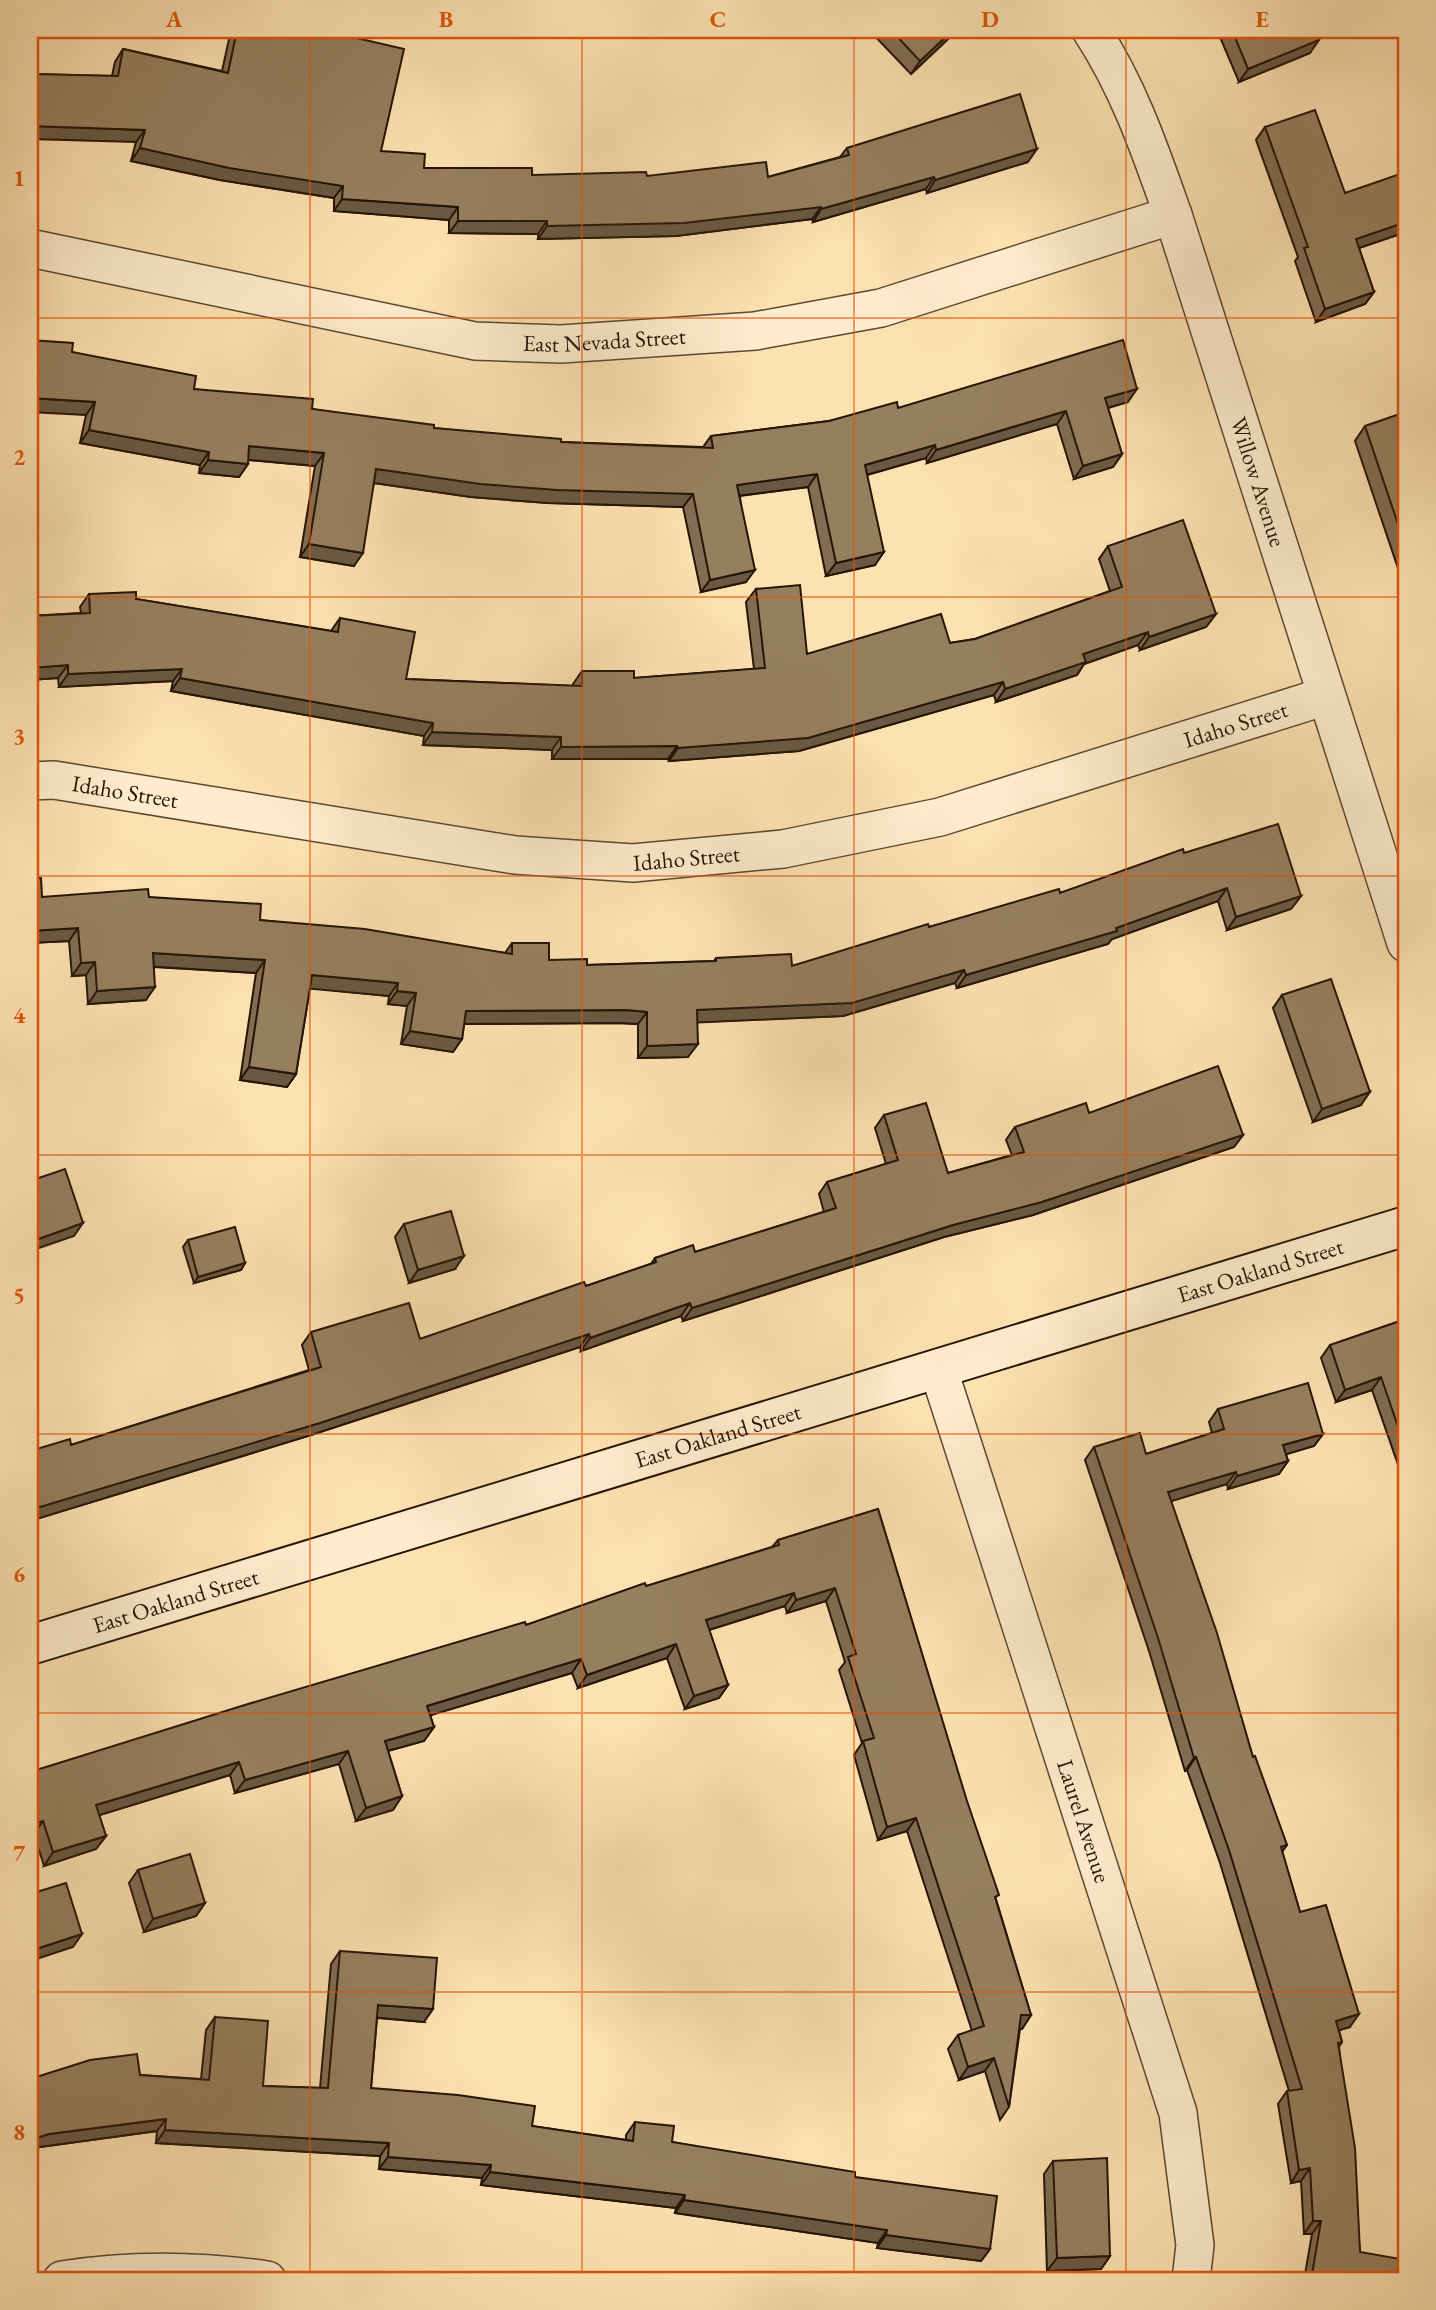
<svg xmlns="http://www.w3.org/2000/svg" width="1436" height="2310" viewBox="0 0 1436 2310" font-family="'EB Garamond',serif">
  <rect width="100%" height="100%" fill="#fde2b1"/>
  <filter id="stains"><feTurbulence type="fractalNoise" baseFrequency=".00286" numOctaves="4"/><feColorMatrix values="0 0 0 0 .2 0 0 0 0 .09 0 0 0 0 .02 0 0 0 .5 -.17"/></filter>
  <radialGradient id="worn" r=".72"><stop offset=".6" stop-color="#630" stop-opacity="0"/><stop offset="1" stop-color="#630" stop-opacity=".3"/></radialGradient>
  <g fill="none" stroke-linecap="round" stroke-linejoin="round">
    <defs>
      <g id="street">
        <path id="s1" d="M 1091,30 C 1129,88 1150,150 1173,215 L 1406,943"/>
        <path id="s2" d="M 30,248 L 475,341 L 561,344 L 755,331 L 881,308 L 1173,215"/>
        <path id="s3" d="M 30,781 L 54,780 L 515,855 L 633,863 L 783,849 L 940,817 L 1326,696"/>
        <path id="s4" d="M 938,1368 L 1178,2113 L 1195,2245 L 1191,2280"/>
        <path d="M 62,2280 C 131,2269 198,2270 267,2280"/>
      </g>
      <g id="secondary">
        <path id="s5" d="M 30,1645 L 1406,1226"/>
      </g>
    </defs>
    <use href="#street" stroke="#5c4832" stroke-width="40"/>
    <use href="#secondary" stroke="#261407" stroke-width="42"/>
    <use href="#street" stroke="#feeccc" stroke-width="37"/>
    <use href="#secondary" stroke="#feeccc" stroke-width="38"/>
  </g>
  <path fill="#816d52" stroke="#261407" stroke-width="2" d="M 231,30 L 322,30 L 381,151 L 424,168 L 532,175 L 768,177 L 840,157 L 847,148 L 1028,162 L 927,193 L 926,189 L 813,222 L 812,219 L 676,236 L 538,239 L 538,234 L 449,233 L 449,220 L 334,211 L 334,198 L 220,180 L 131,161 L 136,142 L 34,74 L 112,76 L 115,62 L 123,49 L 222,71 Z
    M 869,30 L 955,30 L 948,39 L 911,74 Z
    M 1217,30 L 1315,30 L 1310,53 L 1239,82 Z
    M 1265,127 L 1345,193 L 1406,182 L 1406,232 L 1359,248 L 1374,292 L 1365,304 L 1316,322 L 1295,261 L 1298,257 L 1256,140 Z
    M 72,352 L 194,389 L 312,409 L 434,428 L 561,442 L 703,447 L 711,436 L 829,421 L 898,408 L 1128,402 L 1108,408 L 1122,454 L 1113,467 L 1074,479 L 1057,424 L 927,463 L 926,458 L 867,475 L 875,565 L 826,576 L 808,487 L 740,496 L 746,582 L 701,592 L 683,507 L 548,503 L 471,497 L 374,483 L 354,566 L 300,557 L 315,466 L 248,460 L 248,464 L 239,477 L 199,473 L 200,465 L 80,443 L 86,415 Z
    M 1406,412 L 1406,592 L 1355,441 L 1365,426 Z
    M 1108,546 L 1216,614 L 1206,627 L 1140,650 L 1138,645 L 1084,664 L 1077,675 L 996,702 L 994,695 L 799,751 L 669,761 L 668,759 L 552,759 L 552,750 L 423,745 L 424,736 L 171,691 L 173,681 L 59,687 L 58,678 L 30,680 L 30,616 L 81,613 L 80,607 L 89,594 L 136,599 L 331,631 L 340,618 L 406,679 L 573,686 L 573,684 L 582,671 L 634,678 L 754,669 L 746,602 L 756,589 L 807,654 L 950,643 L 975,639 L 1110,591 L 1099,559 Z
    M 1184,853 L 1301,896 L 1291,909 L 1227,930 L 1218,901 L 1112,939 L 1108,944 L 957,988 L 955,983 L 843,1016 L 697,1022 L 688,1057 L 638,1058 L 638,1024 L 618,1023 L 464,1024 L 462,1039 L 453,1052 L 401,1044 L 407,1006 L 388,1004 L 389,996 L 310,988 L 296,1074 L 287,1087 L 240,1080 L 256,973 L 154,967 L 146,1000 L 88,1004 L 86,975 L 72,976 L 69,941 L 30,943 L 30,879 L 42,897 L 149,897 L 260,920 L 505,953 L 512,943 L 549,960 L 587,965 L 714,961 L 716,958 L 792,966 L 929,927 L 1060,893 Z
    M 1282,995 L 1361,1105 L 1313,1122 L 1273,1008 Z
    M 1089,1113 L 1243,1135 L 1234,1147 L 1033,1215 L 944,1237 L 683,1321 L 681,1316 L 581,1351 L 580,1347 L 311,1435 L 30,1521 L 30,1451 L 71,1445 L 309,1370 L 302,1345 L 311,1332 L 420,1339 L 586,1286 L 651,1264 L 655,1258 L 695,1252 L 824,1212 L 819,1194 L 827,1182 L 886,1164 L 875,1128 L 884,1115 L 948,1173 L 1012,1155 L 1006,1140 L 1015,1127 Z
    M 404,1224 L 455,1269 L 409,1283 L 395,1237 Z
    M 188,1240 L 245,1263 L 241,1270 L 194,1283 L 183,1247 Z
    M 1406,1319 L 1406,1527 L 1401,1512 L 1404,1508 L 1398,1487 L 1403,1479 L 1372,1390 L 1336,1402 L 1321,1358 L 1330,1345 Z
    M 1218,1409 L 1323,1434 L 1314,1446 L 1286,1454 L 1288,1461 L 1279,1474 L 1228,1489 L 1227,1484 L 1171,1501 L 1253,1757 L 1287,1845 L 1282,1852 L 1300,1912 L 1350,2027 L 1339,2030 L 1342,2042 L 1339,2047 L 1360,2252 L 1406,2280 L 1304,2280 L 1312,2234 L 1304,2234 L 1301,2181 L 1291,2183 L 1278,2104 L 1287,2091 L 1289,2091 L 1220,1863 L 1187,1770 L 1185,1771 L 1149,1651 L 1085,1460 L 1094,1447 L 1146,1454 L 1212,1433 L 1209,1422 Z
    M 878,1509 L 1031,2015 L 1022,2029 L 1020,2029 L 1009,2107 L 1000,2120 L 985,2071 L 959,2080 L 948,2049 L 958,2035 L 972,2031 L 907,1831 L 878,1840 L 854,1755 L 862,1743 L 839,1670 L 845,1662 L 826,1601 L 787,1613 L 785,1606 L 709,1630 L 728,1685 L 719,1698 L 685,1709 L 667,1658 L 578,1688 L 572,1673 L 430,1715 L 434,1727 L 424,1741 L 388,1751 L 402,1796 L 393,1810 L 356,1821 L 339,1764 L 235,1793 L 230,1775 L 99,1815 L 106,1836 L 96,1849 L 44,1866 L 34,1834 L 30,1835 L 30,1772 L 526,1625 L 772,1547 L 778,1540 Z
    M 138,1870 L 205,1903 L 196,1916 L 144,1932 L 129,1883 Z
    M 340,1951 L 424,2022 L 377,2018 L 371,2088 L 532,2126 L 626,2140 L 626,2135 L 635,2122 L 672,2142 L 855,2177 L 990,2249 L 981,2261 L 877,2248 L 878,2243 L 675,2213 L 676,2208 L 481,2185 L 482,2178 L 379,2169 L 380,2156 L 156,2143 L 157,2131 L 40,2147 L 30,2150 L 30,2079 L 140,2075 L 201,2079 L 206,2030 L 215,2017 L 263,2086 L 320,2088 L 331,1964 Z
    M 1053,2161 L 1110,2256 L 1101,2269 L 1047,2271 L 1044,2174 Z"/>
  <path fill="#695942" stroke="#261407" stroke-width="2" d="M 953,30 L 955,30 L 948,39 L 911,74 L 920,61 Z
    M 1319,40 L 1310,53 L 1239,82 L 1248,69 Z
    M 30,126 L 145,130 L 136,142 L 30,139 Z
    M 140,148 L 343,186 L 334,198 L 220,180 L 131,161 Z
    M 1037,149 L 1028,162 L 927,193 L 935,180 Z
    M 934,177 L 926,189 L 813,222 L 821,209 Z
    M 342,199 L 458,207 L 449,220 L 334,211 Z
    M 821,207 L 812,219 L 676,236 L 538,239 L 547,226 Z
    M 458,221 L 547,221 L 538,234 L 449,233 Z
    M 1406,222 L 1406,232 L 1347,252 L 1356,239 Z
    M 1374,292 L 1365,304 L 1316,322 L 1325,309 Z
    M 1137,389 L 1128,402 L 1096,411 L 1105,398 Z
    M 30,398 L 95,402 L 86,415 L 30,412 Z
    M 1066,411 L 1057,424 L 927,463 L 936,450 Z
    M 89,430 L 209,452 L 200,465 L 80,443 Z
    M 935,445 L 926,458 L 856,478 L 865,465 Z
    M 249,446 L 324,453 L 315,466 L 240,459 Z
    M 1122,454 L 1113,467 L 1074,479 L 1083,466 Z
    M 208,460 L 248,464 L 239,477 L 199,473 Z
    M 376,469 L 693,494 L 683,507 L 548,503 L 471,497 L 367,482 Z
    M 817,474 L 808,487 L 728,497 L 737,485 Z
    M 309,544 L 363,553 L 354,566 L 300,557 Z
    M 884,552 L 875,565 L 826,576 L 836,563 Z
    M 755,570 L 746,582 L 701,592 L 710,580 Z
    M 1216,614 L 1206,627 L 1140,650 L 1149,637 Z
    M 1148,632 L 1138,645 L 1084,664 L 1077,675 L 996,702 L 1005,689 L 1083,654 Z
    M 68,665 L 58,678 L 30,680 L 30,668 Z
    M 182,669 L 173,681 L 59,687 L 68,674 Z
    M 180,678 L 433,723 L 424,736 L 171,691 Z
    M 1003,682 L 994,695 L 799,751 L 669,761 L 678,748 Z
    M 432,732 L 561,737 L 552,750 L 423,745 Z
    M 677,746 L 668,759 L 552,759 L 561,747 Z
    M 1227,888 L 1218,901 L 1112,939 L 1108,944 L 957,988 L 966,975 L 1116,928 Z
    M 1301,896 L 1291,909 L 1227,930 L 1236,917 Z
    M 78,928 L 69,941 L 30,943 L 30,931 Z
    M 153,953 L 265,960 L 256,973 L 144,966 Z
    M 95,962 L 86,975 L 72,976 L 81,963 Z
    M 964,970 L 955,983 L 843,1016 L 688,1023 L 697,1010 Z
    M 312,975 L 398,983 L 389,996 L 303,988 Z
    M 155,987 L 146,1000 L 88,1004 L 97,991 Z
    M 397,991 L 416,993 L 407,1006 L 388,1004 Z
    M 627,1010 L 647,1012 L 638,1024 L 618,1023 L 457,1024 L 466,1011 Z
    M 410,1031 L 462,1039 L 453,1052 L 401,1044 Z
    M 698,1044 L 688,1057 L 638,1058 L 647,1046 Z
    M 249,1067 L 296,1074 L 287,1087 L 240,1080 Z
    M 1370,1092 L 1361,1105 L 1313,1122 L 1322,1109 Z
    M 1243,1135 L 1234,1147 L 1033,1215 L 944,1237 L 683,1321 L 692,1308 L 953,1225 Z
    M 83,1223 L 74,1236 L 30,1251 L 30,1242 Z
    M 464,1256 L 455,1269 L 409,1283 L 418,1270 Z
    M 245,1263 L 241,1270 L 194,1283 L 198,1277 Z
    M 690,1303 L 681,1316 L 581,1351 L 590,1338 Z
    M 589,1334 L 580,1347 L 311,1435 L 30,1521 L 30,1510 Z
    M 1381,1377 L 1372,1390 L 1336,1402 L 1345,1390 Z
    M 1323,1434 L 1314,1446 L 1274,1458 L 1283,1445 Z
    M 1288,1461 L 1279,1474 L 1228,1489 L 1237,1476 Z
    M 1236,1472 L 1227,1484 L 1159,1505 L 1168,1492 Z
    M 835,1588 L 826,1601 L 787,1613 L 796,1600 Z
    M 794,1593 L 785,1606 L 696,1634 L 706,1620 Z
    M 676,1644 L 667,1658 L 578,1688 L 587,1675 Z
    M 581,1659 L 572,1673 L 418,1719 L 427,1706 Z
    M 728,1685 L 719,1698 L 685,1709 L 694,1696 Z
    M 434,1727 L 424,1741 L 376,1754 L 385,1741 Z
    M 348,1751 L 339,1764 L 235,1793 L 245,1780 Z
    M 1196,1757 L 1187,1770 L 1185,1771 L 1194,1758 Z
    M 239,1762 L 230,1775 L 87,1819 L 96,1805 Z
    M 402,1796 L 393,1810 L 356,1821 L 366,1808 Z
    M 916,1818 L 907,1831 L 878,1840 L 887,1827 Z
    M 43,1821 L 34,1834 L 30,1835 L 30,1825 Z
    M 106,1836 L 96,1849 L 44,1866 L 53,1852 Z
    M 205,1903 L 196,1916 L 144,1932 L 153,1919 Z
    M 82,1934 L 73,1947 L 30,1961 L 30,1951 Z
    M 378,2005 L 433,2009 L 424,2022 L 370,2017 Z
    M 1359,2014 L 1350,2027 L 1327,2034 L 1336,2021 Z
    M 1021,2015 L 1031,2015 L 1022,2029 L 1012,2028 Z
    M 994,2058 L 985,2071 L 959,2080 L 968,2067 Z
    M 166,2119 L 157,2131 L 40,2147 L 30,2150 L 30,2140 L 49,2134 Z
    M 165,2130 L 389,2143 L 380,2156 L 156,2143 Z
    M 388,2157 L 491,2165 L 482,2178 L 379,2169 Z
    M 1310,2168 L 1301,2181 L 1291,2183 L 1299,2170 Z
    M 490,2172 L 685,2195 L 676,2208 L 481,2185 Z
    M 684,2200 L 887,2230 L 878,2243 L 675,2213 Z
    M 1313,2221 L 1321,2221 L 1312,2234 L 1304,2234 Z
    M 886,2235 L 990,2249 L 981,2261 L 877,2248 Z
    M 1110,2256 L 1101,2269 L 1047,2271 L 1057,2258 Z"/>
  <path fill="#967f5f" stroke="#261407" stroke-width="2" d="M 30,30 L 36,30 L 34,74 L 118,76 L 123,49 L 228,73 L 237,30 L 322,30 L 404,49 L 381,151 L 425,154 L 424,168 L 532,168 L 532,175 L 646,172 L 647,176 L 766,162 L 768,177 L 849,155 L 847,148 L 1020,94 L 1037,149 L 935,180 L 934,177 L 821,209 L 821,207 L 684,223 L 547,226 L 547,221 L 458,221 L 458,207 L 342,199 L 343,186 L 229,168 L 140,148 L 145,130 L 30,126 Z
    M 891,30 L 953,30 L 920,61 Z
    M 1232,30 L 1315,30 L 1319,40 L 1248,69 Z
    M 1315,110 L 1345,193 L 1403,173 L 1406,182 L 1406,222 L 1356,239 L 1374,292 L 1325,309 L 1304,248 L 1308,247 L 1265,127 Z
    M 30,340 L 73,343 L 72,352 L 196,376 L 194,389 L 313,399 L 312,409 L 434,425 L 434,428 L 561,439 L 561,442 L 713,448 L 711,436 L 829,421 L 897,402 L 898,408 L 1123,340 L 1137,389 L 1105,398 L 1122,454 L 1083,466 L 1066,411 L 936,450 L 935,445 L 865,465 L 884,552 L 836,563 L 817,474 L 737,485 L 755,570 L 710,580 L 693,494 L 557,490 L 480,484 L 376,469 L 363,553 L 309,544 L 324,453 L 249,446 L 248,464 L 208,460 L 209,452 L 89,430 L 95,402 L 30,398 Z
    M 1406,412 L 1406,548 L 1365,426 Z
    M 1183,520 L 1216,614 L 1149,637 L 1148,632 L 1083,654 L 1086,662 L 1005,689 L 1003,682 L 808,738 L 678,748 L 677,746 L 561,747 L 561,737 L 432,732 L 433,723 L 180,678 L 182,669 L 68,674 L 68,665 L 30,668 L 30,616 L 90,613 L 89,594 L 136,592 L 136,599 L 338,632 L 340,618 L 415,632 L 406,679 L 582,686 L 582,671 L 634,671 L 634,678 L 765,668 L 756,589 L 800,585 L 807,654 L 941,614 L 950,643 L 975,639 L 1122,587 L 1108,546 Z
    M 1278,824 L 1301,896 L 1236,917 L 1227,888 L 1116,928 L 1117,931 L 966,975 L 964,970 L 852,1003 L 697,1010 L 698,1044 L 647,1046 L 647,1012 L 627,1010 L 466,1011 L 462,1039 L 410,1031 L 416,993 L 397,991 L 398,983 L 312,975 L 296,1074 L 249,1067 L 265,960 L 153,953 L 155,987 L 97,991 L 95,962 L 81,963 L 78,928 L 30,931 L 30,879 L 41,878 L 42,897 L 148,889 L 149,897 L 261,904 L 260,920 L 365,929 L 512,954 L 512,943 L 549,943 L 549,960 L 587,959 L 587,965 L 716,961 L 716,958 L 791,954 L 792,966 L 928,924 L 929,927 L 1059,889 L 1060,893 L 1183,849 L 1184,853 Z
    M 1331,979 L 1370,1092 L 1322,1109 L 1282,995 Z
    M 1218,1066 L 1243,1135 L 1042,1202 L 953,1225 L 692,1308 L 690,1303 L 590,1338 L 589,1334 L 320,1423 L 30,1510 L 30,1451 L 70,1439 L 71,1445 L 321,1367 L 311,1332 L 409,1303 L 420,1339 L 584,1282 L 586,1286 L 656,1262 L 655,1258 L 693,1245 L 695,1252 L 836,1208 L 827,1182 L 898,1160 L 884,1115 L 926,1103 L 948,1173 L 1024,1152 L 1015,1127 L 1086,1103 L 1089,1113 Z
    M 65,1169 L 83,1223 L 30,1242 L 30,1181 Z
    M 451,1211 L 464,1256 L 418,1270 L 404,1224 Z
    M 235,1227 L 245,1263 L 198,1277 L 188,1240 Z
    M 1406,1319 L 1406,1450 L 1381,1377 L 1345,1390 L 1330,1345 Z
    M 1308,1383 L 1323,1434 L 1283,1445 L 1288,1461 L 1237,1476 L 1236,1472 L 1168,1492 L 1217,1633 L 1253,1757 L 1255,1756 L 1287,1845 L 1281,1847 L 1300,1912 L 1326,1905 L 1359,2014 L 1336,2021 L 1342,2042 L 1338,2043 L 1355,2148 L 1360,2252 L 1406,2260 L 1406,2280 L 1311,2280 L 1321,2221 L 1313,2221 L 1310,2168 L 1299,2170 L 1287,2091 L 1302,2089 L 1229,1850 L 1196,1757 L 1194,1758 L 1158,1638 L 1094,1447 L 1140,1433 L 1146,1454 L 1224,1429 L 1218,1409 Z
    M 878,1509 L 967,1801 L 999,1895 L 995,1897 L 1031,2015 L 1021,2015 L 1009,2107 L 994,2058 L 968,2067 L 958,2035 L 984,2026 L 916,1818 L 887,1827 L 863,1741 L 874,1738 L 848,1657 L 856,1654 L 835,1588 L 796,1600 L 794,1593 L 706,1620 L 728,1685 L 694,1696 L 676,1644 L 587,1675 L 581,1659 L 427,1706 L 434,1727 L 385,1741 L 402,1796 L 366,1808 L 348,1751 L 245,1780 L 239,1762 L 96,1805 L 106,1836 L 53,1852 L 43,1821 L 30,1825 L 30,1772 L 248,1704 L 525,1622 L 526,1625 L 645,1583 L 646,1586 L 779,1545 L 778,1540 Z
    M 190,1854 L 205,1903 L 153,1919 L 138,1870 Z
    M 66,1883 L 82,1934 L 30,1951 L 30,1894 Z
    M 340,1951 L 437,1958 L 433,2009 L 378,2005 L 371,2088 L 458,2095 L 535,2106 L 532,2126 L 633,2141 L 635,2122 L 674,2126 L 672,2142 L 855,2172 L 855,2177 L 997,2196 L 990,2249 L 886,2235 L 887,2230 L 684,2200 L 685,2195 L 490,2172 L 491,2165 L 388,2157 L 389,2143 L 165,2130 L 166,2119 L 49,2134 L 30,2140 L 30,2079 L 90,2060 L 137,2054 L 140,2075 L 209,2080 L 215,2017 L 268,2021 L 263,2086 L 328,2088 Z
    M 1107,2158 L 1110,2256 L 1057,2258 L 1053,2161 Z"/>
  <path fill="none" stroke="#de560c" stroke-width="2" stroke-opacity="0.55" d="M 310,30 L 310,2280M 582,30 L 582,2280M 854,30 L 854,2280M 1126,30 L 1126,2280M 30,318 L 1406,318M 30,597 L 1406,597M 30,876 L 1406,876M 30,1155 L 1406,1155M 30,1434 L 1406,1434M 30,1713 L 1406,1713M 30,1992 L 1406,1992"/>
  <g text-anchor="middle" stroke-width="5" stroke-linejoin="round" paint-order="stroke">
    <g font-size="23" fill="#261407" stroke="#feeccc">
      <text dy="8" stroke="none"><textPath href="#s2" startOffset="584">East Nevada Street</textPath></text>
      <text dy="8" stroke="none"><textPath href="#s1" startOffset="483">Willow Avenue</textPath></text>
      <text dy="8" stroke="none"><textPath href="#s3" startOffset="1230">Idaho Street</textPath></text>
      <text dy="8" stroke="none"><textPath href="#s3" startOffset="96">Idaho Street</textPath></text>
      <text dy="8" stroke="none"><textPath href="#s3" startOffset="663">Idaho Street</textPath></text>
      <text dy="8" stroke="none"><textPath href="#s5" startOffset="1286">East Oakland Street</textPath></text>
      <text dy="8" stroke="none"><textPath href="#s5" startOffset="719">East Oakland Street</textPath></text>
      <text dy="8" stroke="none"><textPath href="#s5" startOffset="152">East Oakland Street</textPath></text>
      <text dy="8" stroke="none"><textPath href="#s4" startOffset="476">Laurel Avenue</textPath></text>
    </g>
  </g>
  <rect width="1436" height="2310" fill="none" stroke="#fde2b1" stroke-width="77"/>
  <rect x="38" y="38" width="1360" height="2234" fill="none" stroke="#de560c" stroke-width="2.5"/>
  <g font-size="23" text-anchor="middle" font-weight="bold" fill="#de560c">
    <text x="174" y="27">A</text>
    <text x="446" y="27">B</text>
    <text x="718" y="27">C</text>
    <text x="990" y="27">D</text>
    <text x="1262" y="27">E</text>
    <text x="19" y="186">1</text>
    <text x="19" y="465">2</text>
    <text x="19" y="744">3</text>
    <text x="19" y="1023">4</text>
    <text x="19" y="1303">5</text>
    <text x="19" y="1582">6</text>
    <text x="19" y="1861">7</text>
    <text x="19" y="2140">8</text>
  </g>
  <rect width="100%" height="100%" filter="url(#stains)"/>
  <rect width="100%" height="100%" fill="url(#worn)"/>
</svg>
